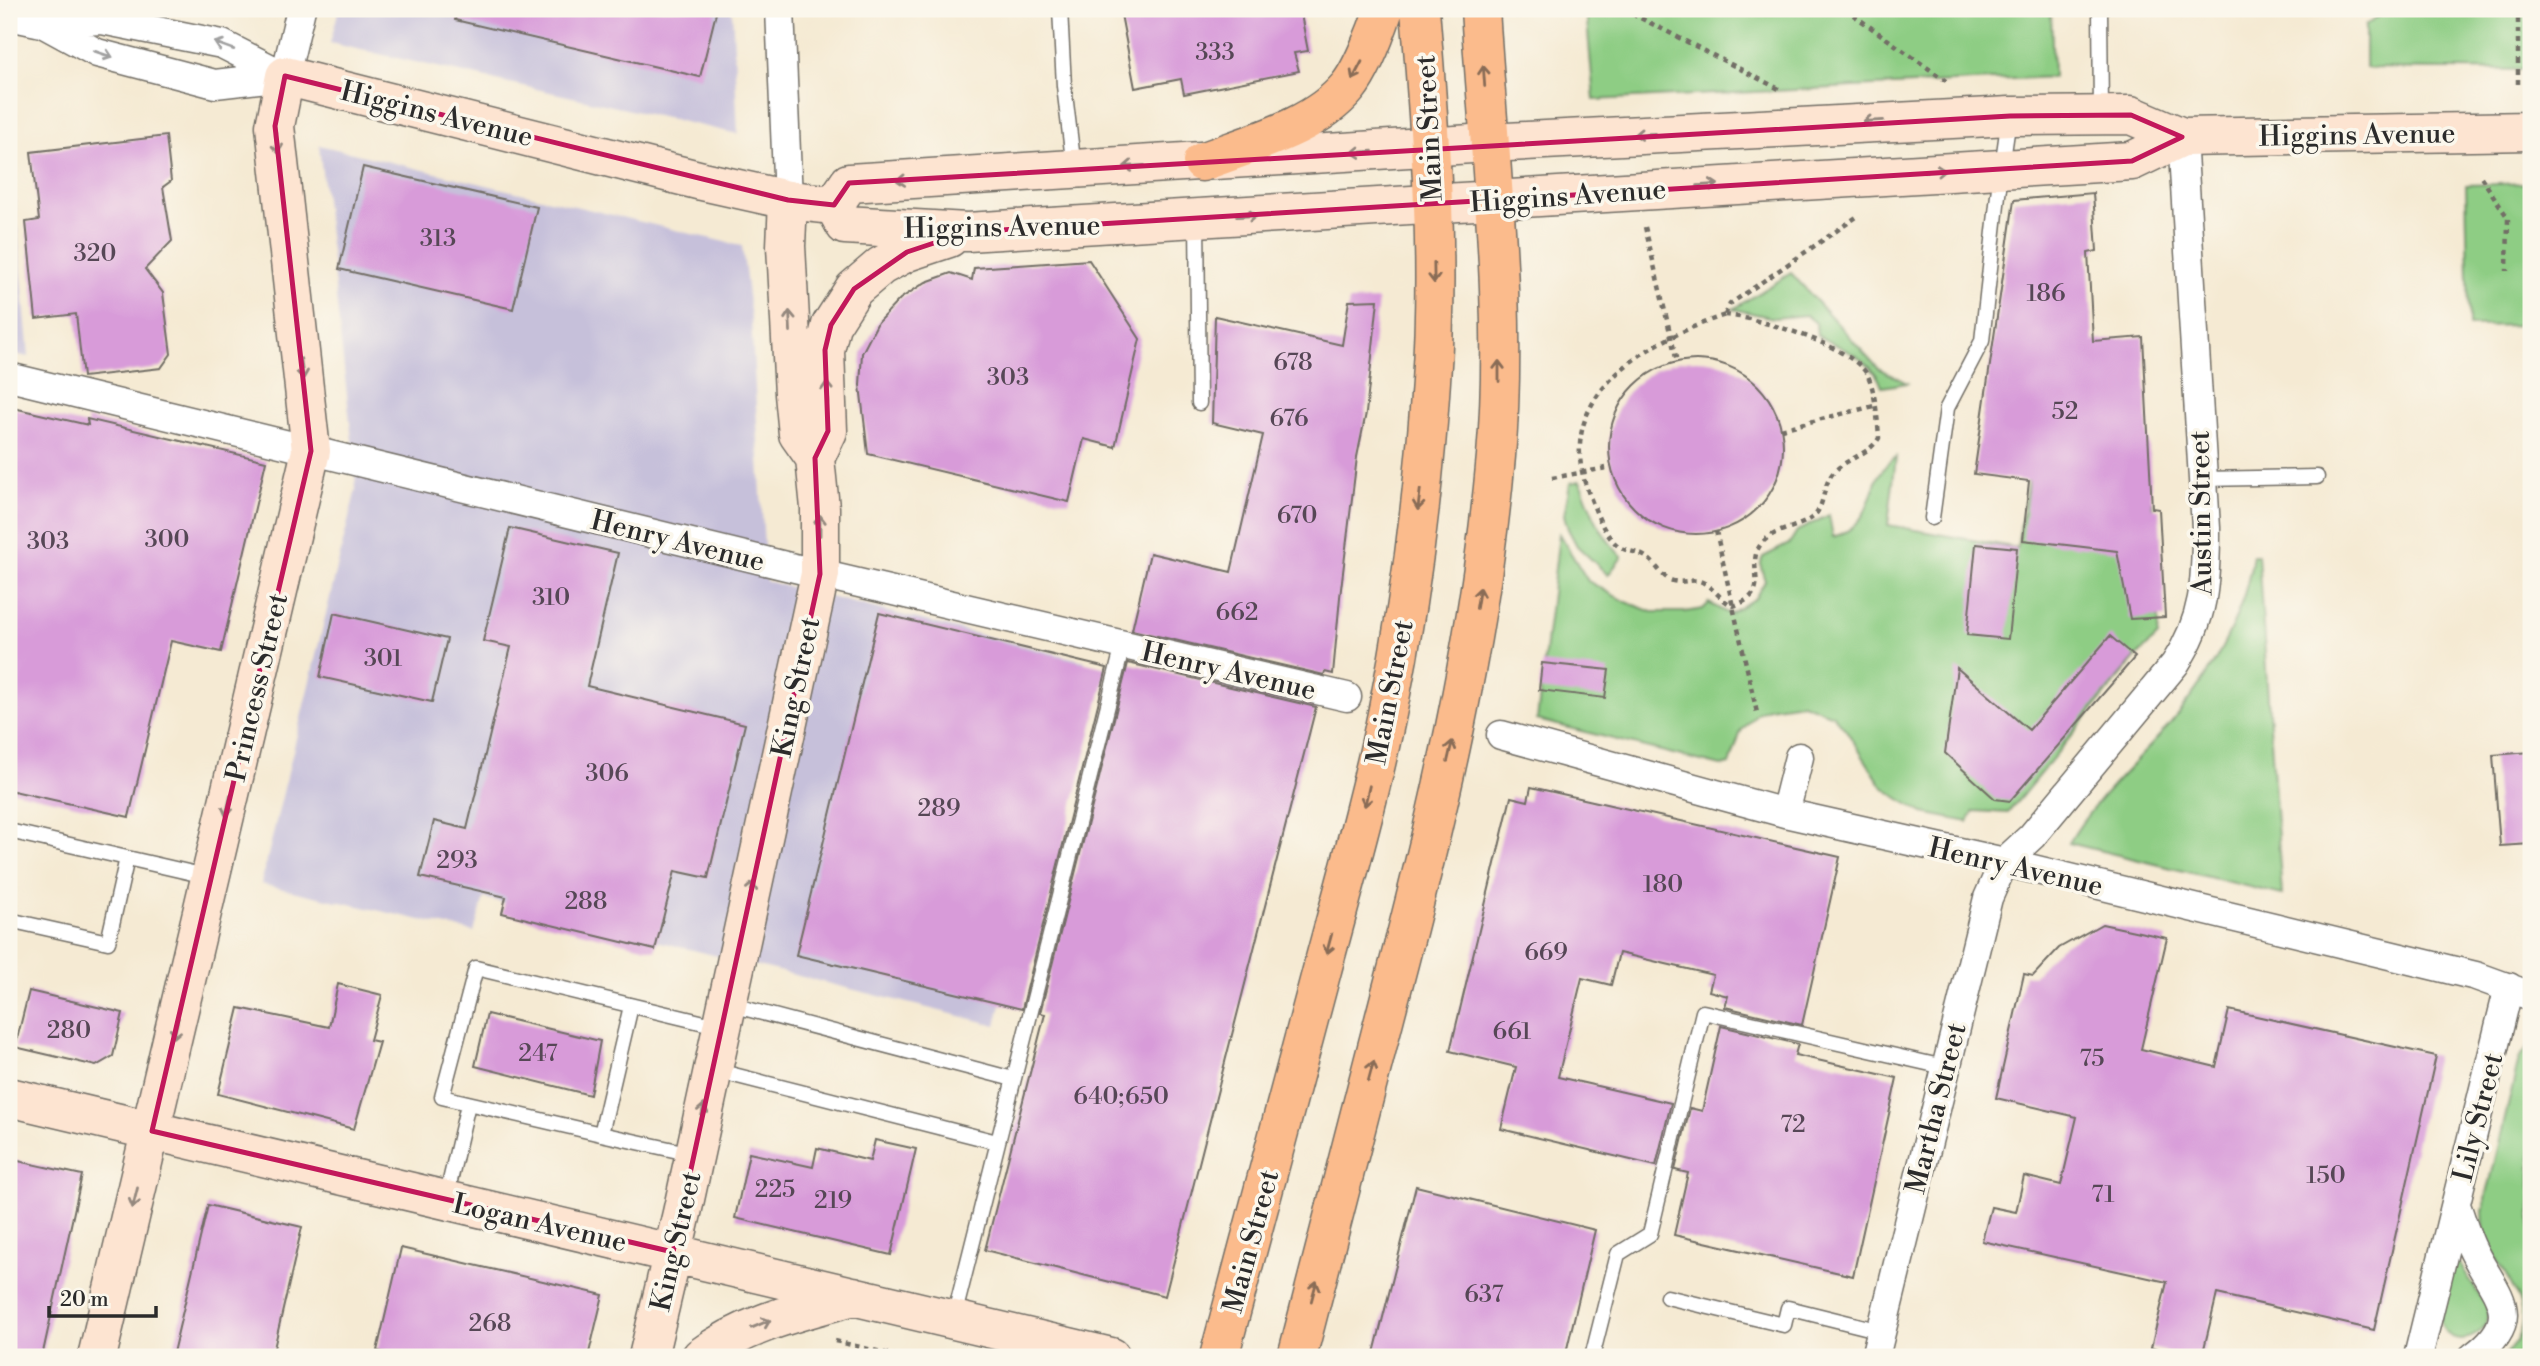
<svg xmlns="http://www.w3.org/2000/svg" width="2540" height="1366" viewBox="0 0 2540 1366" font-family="'Libre Bodoni',serif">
  <rect width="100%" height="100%" fill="#fbf7ec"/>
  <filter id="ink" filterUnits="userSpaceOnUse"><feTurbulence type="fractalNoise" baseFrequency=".0143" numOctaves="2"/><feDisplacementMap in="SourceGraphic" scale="14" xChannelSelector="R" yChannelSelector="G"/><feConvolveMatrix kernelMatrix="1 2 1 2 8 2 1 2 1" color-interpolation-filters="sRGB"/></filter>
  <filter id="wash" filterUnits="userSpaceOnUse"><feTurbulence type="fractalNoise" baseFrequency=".00686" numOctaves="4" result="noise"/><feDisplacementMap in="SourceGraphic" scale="28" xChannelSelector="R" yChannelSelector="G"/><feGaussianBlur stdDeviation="1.57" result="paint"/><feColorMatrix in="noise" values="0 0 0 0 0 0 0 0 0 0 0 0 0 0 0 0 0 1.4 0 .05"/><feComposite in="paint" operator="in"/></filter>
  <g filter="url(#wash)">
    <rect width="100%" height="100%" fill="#f5ead3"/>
    <path fill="#c6c0da" d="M 339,9 L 732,9 L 738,134 L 330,43 Z
      M 9,131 L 29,357 L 9,353 Z
      M 319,145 L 742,246 L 751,319 L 766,581 L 1085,661 L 996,1025 L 484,898 L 474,932 L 261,884 L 356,489 L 354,458 Z"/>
    <path fill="#8ecd84" stroke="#5c7c58" stroke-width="2" d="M 1586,9 L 2051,9 L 2053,77 L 1594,100 Z
      M 2387,10 L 2531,13 L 2531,70 L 2365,68 L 2365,26 Z
      M 2531,183 L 2531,325 L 2469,326 L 2466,185 Z
      M 1791,273 L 1878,368 L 1907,383 L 1882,387 C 1874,359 1840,348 1817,335 L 1816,323 L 1806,315 L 1774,318 L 1733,309 Z
      M 1896,457 L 1888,525 L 2017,548 L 2028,481 L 2152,501 L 2159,623 L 2158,636 L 2135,658 L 2008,813 L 1974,811 L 1968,822 L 1923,813 L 1898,798 L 1882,786 L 1846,730 L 1833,715 L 1802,703 L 1768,708 L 1757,713 L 1741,731 L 1730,764 L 1721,766 L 1537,720 L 1559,534 L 1588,581 L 1624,601 L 1652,612 L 1685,612 L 1703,609 L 1709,603 L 1729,614 L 1755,598 L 1765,581 C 1763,573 1758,565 1763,557 L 1789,544 L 1797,531 L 1829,515 L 1833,537 C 1881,523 1862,478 1896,457 Z
      M 1580,481 C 1591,510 1599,534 1622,557 L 1608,575 L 1577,546 L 1568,529 L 1564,515 L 1570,483 Z
      M 2253,555 L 2258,555 L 2282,895 L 2069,843 C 2090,806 2122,776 2151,745 C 2201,691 2242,629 2253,555 Z
      M 2531,1044 L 2531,1357 L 2504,1357 C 2508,1351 2514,1345 2517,1339 C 2534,1306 2504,1276 2490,1248 C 2484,1236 2483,1224 2483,1211 L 2519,1059 Z
      M 2456,1261 C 2464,1268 2469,1279 2475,1288 C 2478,1294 2484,1300 2486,1306 C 2496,1336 2451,1353 2441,1324 C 2437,1312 2449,1279 2452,1265 Z"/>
    <g id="blocks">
      <path fill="#d89bd9" d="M 457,9 L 717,9 L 700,77 L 455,20 Z
        M 1120,9 L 1300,9 L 1308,51 L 1294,53 L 1299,71 L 1184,94 L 1181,79 L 1135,88 Z
        M 166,136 L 171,181 L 163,187 L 172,241 L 145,269 L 163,293 L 171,354 L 161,368 L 83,377 L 76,314 L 36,319 L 26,222 L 39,220 L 31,152 Z
        M 363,167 L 537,207 L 513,309 L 339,269 Z
        M 2093,193 L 2097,251 L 2088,253 L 2093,341 L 2143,337 L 2152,508 L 2159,509 L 2165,617 L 2130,619 L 2117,551 L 2023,540 L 2029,481 L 1974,474 L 2014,200 Z
        M 1089,260 L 1140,339 L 1115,447 L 1084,439 L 1069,502 L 868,454 L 860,385 L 862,353 L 878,322 L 900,299 L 926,282 L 951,273 L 972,280 L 974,268 Z
        M 1378,300 L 1366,413 L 1357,457 L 1340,597 L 1333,674 L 1325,672 L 1324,675 L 1132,630 L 1150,553 L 1231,572 L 1263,435 L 1212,423 L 1215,316 L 1342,345 L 1349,301 Z
        M1609 447a87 87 0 1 1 174 0a87 87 0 1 1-174 0Z
        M 9,407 L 88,425 L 87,419 L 266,461 L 221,652 L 171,641 L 129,817 L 9,790 Z
        M 510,528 L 618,553 L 587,686 L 745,724 L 708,878 L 675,871 L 655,950 L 502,913 L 506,897 L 420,877 L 434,821 L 467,829 L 511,647 L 483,641 Z
        M 1976,544 L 2017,548 L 2008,639 L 1967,635 Z
        M 334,613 L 447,639 L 432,702 L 320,677 Z
        M 879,613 L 1107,668 L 1022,1009 L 796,955 Z
        M 2110,636 L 2135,657 L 2010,801 L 1995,799 L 1945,753 L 1957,668 L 2029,730 Z
        M 1128,663 L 1316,707 L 1165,1296 L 985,1250 L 1045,1014 L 1040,1013 Z
        M 1542,663 L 1609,670 L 1605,698 L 1539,690 Z
        M 2531,752 L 2531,844 L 2500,846 L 2493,755 Z
        M 1531,787 L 1840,857 L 1802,1025 L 1725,1007 L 1728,996 L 1709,991 L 1713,975 L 1619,953 L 1611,985 L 1582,978 L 1558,1077 L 1671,1103 L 1656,1166 L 1501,1129 L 1516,1067 L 1450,1051 L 1511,797 L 1528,801 Z
        M 2102,924 L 2167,938 L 2141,1049 L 2216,1067 L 2229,1010 L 2436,1056 L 2374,1330 L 2217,1294 L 2202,1357 L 2189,1357 L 2151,1348 L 2167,1282 L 1982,1241 L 1991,1207 L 2016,1212 L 2024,1176 L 2061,1185 L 2077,1117 L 1996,1098 L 2024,974 L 2033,976 L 2059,948 Z
        M 338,984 L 382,995 L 370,1040 L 379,1042 L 354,1129 L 218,1094 L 239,1008 L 329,1027 Z
        M 29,991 L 123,1013 L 113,1056 L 96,1066 L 15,1047 Z
        M 487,1014 L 600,1041 L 590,1095 L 475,1066 Z
        M 1721,1026 L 1798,1044 L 1795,1055 L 1897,1078 L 1853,1276 L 1674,1235 L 1688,1173 L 1675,1170 L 1690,1108 L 1702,1111 Z
        M 875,1140 L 916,1149 L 891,1255 L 735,1218 L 749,1153 L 813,1167 L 817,1148 L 870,1161 Z
        M 9,1159 L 82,1175 L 42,1357 L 9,1357 Z
        M 1416,1186 L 1595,1230 L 1565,1357 L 1373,1357 Z
        M 208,1205 L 302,1227 L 272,1357 L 172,1357 Z
        M 401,1248 L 603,1295 L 588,1357 L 404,1357 L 377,1351 Z"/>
    </g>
  </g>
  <g filter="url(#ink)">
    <use href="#blocks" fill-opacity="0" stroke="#726e66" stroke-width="2"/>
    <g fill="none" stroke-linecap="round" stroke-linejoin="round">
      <defs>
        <path id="lane" d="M 1060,9 L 1064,86 L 1074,168
          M 2100,9 L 2101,112
          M 1197,220 L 1199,403
          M 2203,479 L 2317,477
          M 1932,518 L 1947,408 L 1982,341 L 1998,195 L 2009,118
          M 9,831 L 210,877
          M 9,920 L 108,942 L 127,858
          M 728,1004 L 1013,1079
          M 631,1006 L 601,1134 L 442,1097 L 476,968 L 721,1027
          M 714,1070 L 997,1142
          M 601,1134 L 692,1154
          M 446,1198 L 468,1104
          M 1667,1297 L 1784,1325 L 1788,1308 L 1881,1331
          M 954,1317 L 1123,645
          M 1592,1357 L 1618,1254 L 1650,1234 L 1703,1012 L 1944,1067"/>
        <path id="street" d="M 780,9 L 788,200
          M 9,16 L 42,23 L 102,20 L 222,44 L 285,76
          M 42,23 L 97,53 L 215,84 L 285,76
          M 285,76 L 301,9
          M 9,377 L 786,566 L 1347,697
          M 1501,735 L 1785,813 L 2004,862 L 2476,976 L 2531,996
          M 1785,813 L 1799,757
          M 2456,1205 C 2461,1218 2465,1233 2471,1246 C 2492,1293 2530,1315 2473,1357
          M 1875,1357 L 1988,898 L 2004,862 L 2032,836 L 2175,664 C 2205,618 2206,582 2206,528 L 2182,137
          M 2418,1357 L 2509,987"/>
        <path id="secondary" d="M 834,205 L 849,183 L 1488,143 L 2010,116 L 2131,115 L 2182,137 L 2531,131
          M 834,205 L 845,225 L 967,232 L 2132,161 L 2182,137
          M 815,458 L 828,431 L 825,350 L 831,325 L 854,289 L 881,266 L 907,252 L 949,238
          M 9,1097 L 1111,1357
          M 97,1357 L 311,451 L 275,126 L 285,76 L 702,181 L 788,200 L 834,205
          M 648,1357 L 682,1213 L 820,574 L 820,508 L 815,458 L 798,434 L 794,394 L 786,246 L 788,200
          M 701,1357 C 746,1323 801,1311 854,1296"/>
        <path id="primary" d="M 1202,162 C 1251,143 1314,128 1348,87 C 1362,70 1377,30 1384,9
          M 1219,1357 C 1253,1228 1288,1099 1322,970 C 1345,884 1370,797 1388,709 C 1410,602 1424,490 1431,381 C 1440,257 1430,132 1420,9
          M 1297,1357 C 1328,1237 1359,1117 1390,997 C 1437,819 1480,640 1496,456 C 1509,308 1489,157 1480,9"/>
      </defs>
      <use href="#lane" stroke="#726e66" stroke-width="17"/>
      <use href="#street" stroke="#726e66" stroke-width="31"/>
      <use href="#secondary" stroke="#726e66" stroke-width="41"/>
      <use href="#primary" stroke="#726e66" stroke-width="41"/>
      <path stroke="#726e66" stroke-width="4.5" stroke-dasharray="5 5" stroke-linecap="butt" d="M 1623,9 L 1779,89
        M 1845,9 L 1946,81
        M 2518,19 L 2518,84
        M 2481,177 L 2508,218 L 2507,271
        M 1645,227 L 1677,362
        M 1725,315 C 1759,318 1849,345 1867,374 C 1875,388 1878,422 1879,438 C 1869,455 1846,458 1833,473 C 1822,486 1825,507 1813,517 C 1798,529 1774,528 1761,544 C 1743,567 1776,592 1733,606 C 1721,600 1715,590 1704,583 C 1694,577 1684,584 1673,581 C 1661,577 1656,563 1646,557 C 1637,551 1625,552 1617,545 C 1602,531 1596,512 1589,494 C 1549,395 1648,341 1725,315 Z
        M 1725,315 L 1730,304 L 1858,216
        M 1781,429 L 1874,406
        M 1552,478 L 1612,467
        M 1716,531 L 1757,713
        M 835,1341 L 902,1357"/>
      <use href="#lane" stroke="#fff" stroke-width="14"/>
      <use href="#street" stroke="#fff" stroke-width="28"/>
      <use href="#secondary" stroke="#fde4d1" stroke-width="38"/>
      <use href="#primary" stroke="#fbbb8c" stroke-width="38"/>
    </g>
    <defs><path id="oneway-shaft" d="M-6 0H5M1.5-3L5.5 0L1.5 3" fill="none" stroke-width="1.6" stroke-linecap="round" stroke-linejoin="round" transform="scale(1.75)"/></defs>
    <g stroke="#a0a0a0">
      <use href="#oneway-shaft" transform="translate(224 46) rotate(-160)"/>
      <use href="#oneway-shaft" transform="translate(103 54) rotate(19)"/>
    </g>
    <g stroke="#896c57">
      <use href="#oneway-shaft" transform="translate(1357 71) rotate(118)"/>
      <use href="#oneway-shaft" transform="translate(1484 76) rotate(-94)"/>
      <use href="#oneway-shaft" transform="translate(1434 273) rotate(89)"/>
      <use href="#oneway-shaft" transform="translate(1499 371) rotate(-90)"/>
      <use href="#oneway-shaft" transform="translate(1419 500) rotate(97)"/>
      <use href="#oneway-shaft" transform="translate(1478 598) rotate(-81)"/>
      <use href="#oneway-shaft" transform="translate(1450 751) rotate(-77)"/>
      <use href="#oneway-shaft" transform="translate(1367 796) rotate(103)"/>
      <use href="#oneway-shaft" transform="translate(1329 944) rotate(105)"/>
      <use href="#oneway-shaft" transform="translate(1371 1071) rotate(-75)"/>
      <use href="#oneway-shaft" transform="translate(1314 1291) rotate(-75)"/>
    </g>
    <g stroke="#94887e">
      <use href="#oneway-shaft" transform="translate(1873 121) rotate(177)"/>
      <use href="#oneway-shaft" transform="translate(1644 134) rotate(177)"/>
      <use href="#oneway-shaft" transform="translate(277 143) rotate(83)"/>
      <use href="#oneway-shaft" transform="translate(1362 152) rotate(176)"/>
      <use href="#oneway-shaft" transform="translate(1134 166) rotate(177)"/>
      <use href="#oneway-shaft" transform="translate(1935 171) rotate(-4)"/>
      <use href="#oneway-shaft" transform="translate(907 180) rotate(177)"/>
      <use href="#oneway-shaft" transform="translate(1708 185) rotate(-4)"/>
      <use href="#oneway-shaft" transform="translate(1247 216) rotate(-3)"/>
      <use href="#oneway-shaft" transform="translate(790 321) rotate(-93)"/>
      <use href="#oneway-shaft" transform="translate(302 369) rotate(83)"/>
      <use href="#oneway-shaft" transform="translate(827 392) rotate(-92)"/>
      <use href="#oneway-shaft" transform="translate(820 525) rotate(-90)"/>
      <use href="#oneway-shaft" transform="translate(228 806) rotate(103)"/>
      <use href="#oneway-shaft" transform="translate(751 892) rotate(-78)"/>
      <use href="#oneway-shaft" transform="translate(176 1028) rotate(103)"/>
      <use href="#oneway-shaft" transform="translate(702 1114) rotate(-78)"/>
      <use href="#oneway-shaft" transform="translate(135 1198) rotate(104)"/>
      <use href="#oneway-shaft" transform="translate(761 1324) rotate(-23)"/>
    </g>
  </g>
  <path fill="none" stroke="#c2185b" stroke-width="5" stroke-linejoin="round" d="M 285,76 L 788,200 L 834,205 L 849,183 L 2010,116 L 2131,115 L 2182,137 L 2132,161 L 967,232 L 907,252 L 854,289 L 831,325 L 825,350 L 828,431 L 815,458 L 820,574 L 673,1252 L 152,1131 L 311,451 L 275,126 Z"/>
  <g text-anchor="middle" stroke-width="7" stroke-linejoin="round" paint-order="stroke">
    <g font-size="24" fill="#564756">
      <text x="1215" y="60">333</text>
      <text x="438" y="246">313</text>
      <text x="95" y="261">320</text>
      <text x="2046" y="301">186</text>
      <text x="1293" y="370">678</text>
      <text x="1008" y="385">303</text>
      <text x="2065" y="419">52</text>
      <text x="1289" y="426">676</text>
      <text x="1297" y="523">670</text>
      <text x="167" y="547">300</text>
      <text x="48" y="549">303</text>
      <text x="551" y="605">310</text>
      <text x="1237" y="620">662</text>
      <text x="383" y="666">301</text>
      <text x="607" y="781">306</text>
      <text x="939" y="816">289</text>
      <text x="457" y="868">293</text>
      <text x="1663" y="892">180</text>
      <text x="586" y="909">288</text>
      <text x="1546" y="960">669</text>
      <text x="69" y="1038">280</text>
      <text x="1512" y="1039">661</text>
      <text x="538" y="1061">247</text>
      <text x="2092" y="1066">75</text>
      <text x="1121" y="1104">640;650</text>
      <text x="1793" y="1132">72</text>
      <text x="2326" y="1183">150</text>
      <text x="775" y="1197">225</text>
      <text x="2103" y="1202">71</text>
      <text x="833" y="1208">219</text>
      <text x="1484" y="1302">637</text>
      <text x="490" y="1331">268</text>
    </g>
    <g font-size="28" fill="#2b2b2b" stroke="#fbf7ec">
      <text transform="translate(437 113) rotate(14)" y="10">Higgins Avenue</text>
      <text transform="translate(1428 128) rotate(-93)" y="10">Main Street</text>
      <text transform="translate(2357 134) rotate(-1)" y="10">Higgins Avenue</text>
      <text transform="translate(1568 195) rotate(-4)" y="10">Higgins Avenue</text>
      <text transform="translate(1002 226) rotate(-1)" y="10">Higgins Avenue</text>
      <text transform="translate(2200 513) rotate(-91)" y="10">Austin Street</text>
      <text transform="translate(678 540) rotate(14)" y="10">Henry Avenue</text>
      <text transform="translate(1229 670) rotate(13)" y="10">Henry Avenue</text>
      <text transform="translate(256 687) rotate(-77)" y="10">Princess Street</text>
      <text transform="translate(795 687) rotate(-78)" y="10">King Street</text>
      <text transform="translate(1389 692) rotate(-79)" y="10">Main Street</text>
      <text transform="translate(2016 866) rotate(13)" y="10">Henry Avenue</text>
      <text transform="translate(1935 1108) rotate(-76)" y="10">Martha Street</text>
      <text transform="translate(2477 1117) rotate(-76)" y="10">Lily Street</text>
      <text transform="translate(540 1222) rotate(13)" y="10">Logan Avenue</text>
      <text transform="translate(675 1241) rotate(-77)" y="10">King Street</text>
      <text transform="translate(1250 1241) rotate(-75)" y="10">Main Street</text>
    </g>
  </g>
  <rect width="2540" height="1366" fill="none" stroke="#fbf7ec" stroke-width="35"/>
  <path d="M49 1306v10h107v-10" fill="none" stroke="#2b2b2b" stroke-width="3.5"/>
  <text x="60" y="1306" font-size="21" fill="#2b2b2b" stroke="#fbf7ec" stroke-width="5" paint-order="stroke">20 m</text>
</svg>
